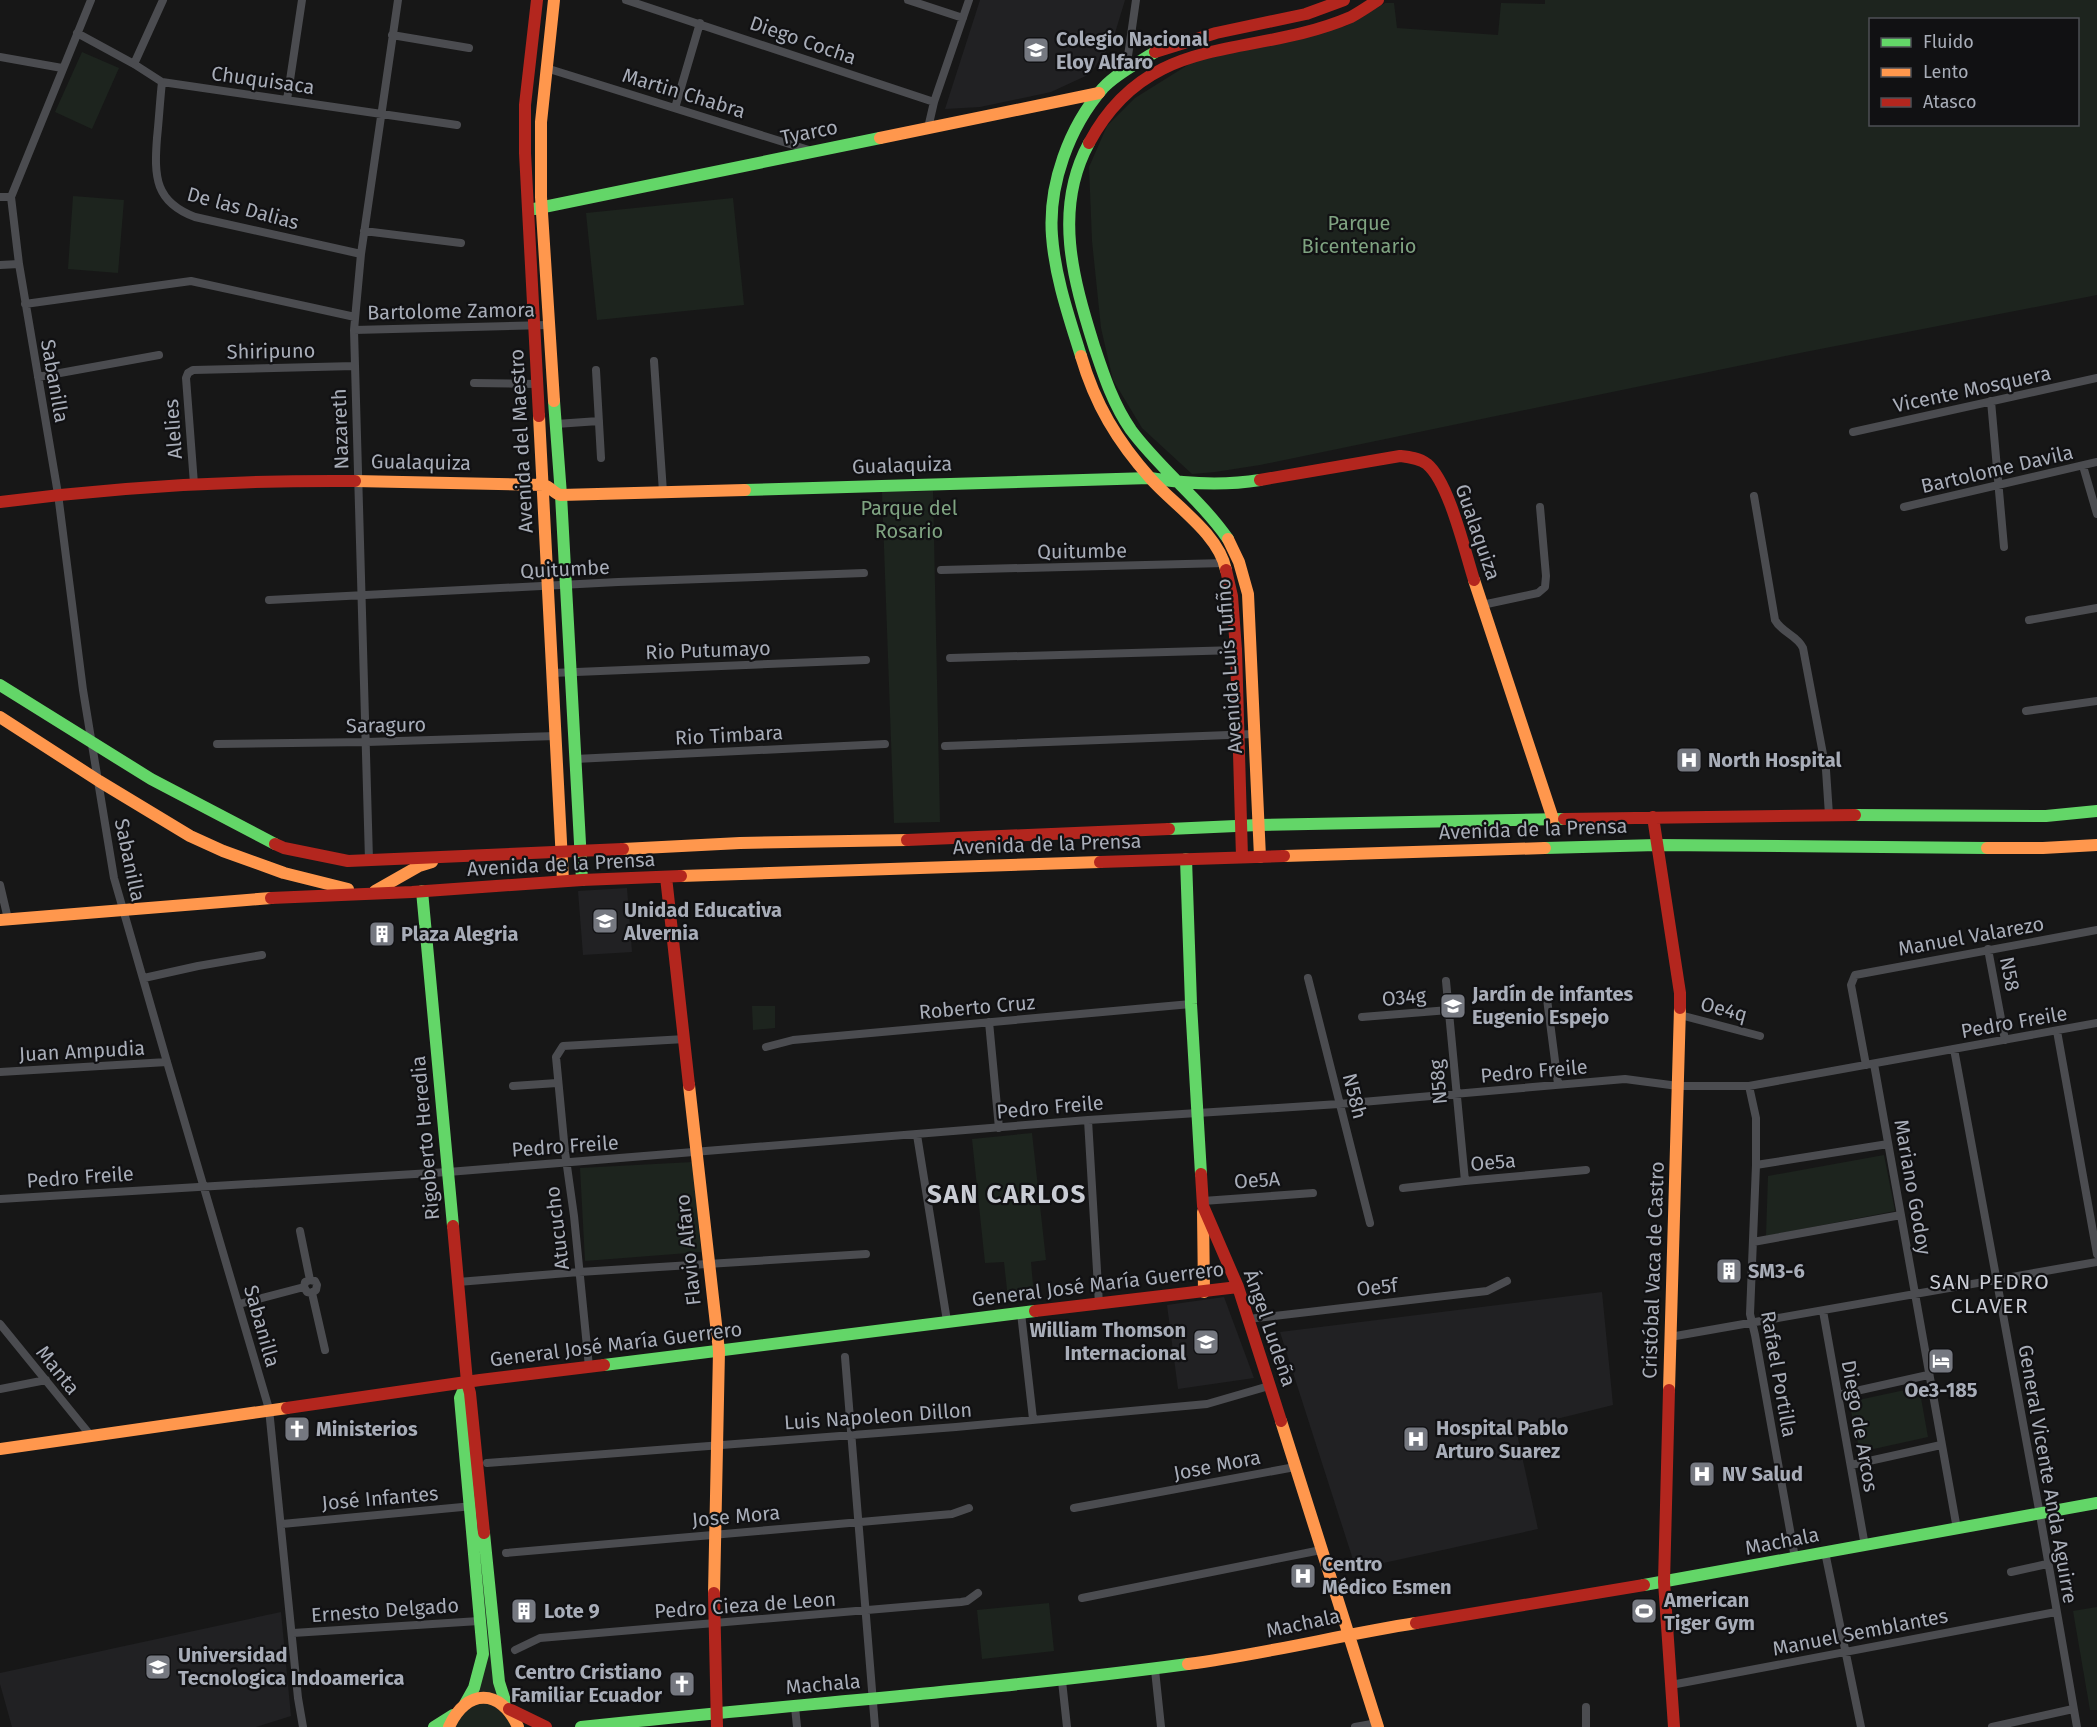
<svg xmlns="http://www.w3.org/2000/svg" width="2097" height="1727" viewBox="0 0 2097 1727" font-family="'Fira Sans',sans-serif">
  <rect width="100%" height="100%" fill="#171717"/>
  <path fill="#212123" d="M 980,0 L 1125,0 L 1112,43 L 1090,74 L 1051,92 L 980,107 L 945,109 Z
    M 627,888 L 632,952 L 583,955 L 578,891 Z
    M 1602,1292 L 1613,1405 L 1516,1429 L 1538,1529 L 1356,1569 L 1280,1332 Z
    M 1224,1297 L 1254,1378 L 1178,1389 L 1167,1305 Z
    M 281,1612 L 291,1716 L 256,1727 L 12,1727 L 0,1684 L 0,1673 Z"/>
  <path fill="#1d241e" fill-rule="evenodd" d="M 1545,0 L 2097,0 L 2097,295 L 1805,352 L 1260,465 L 1215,472 L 1192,474 L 1142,428 L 1113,380 L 1101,328 L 1092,241 L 1089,167 L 1107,126 L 1135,98 L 1199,58 L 1346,26 L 1385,3 L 1394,3 L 1397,28 L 1498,35 L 1501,3 L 1545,4 ZM 1870,20 L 2078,20 L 2078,124 L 1870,124 Z
    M 82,52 L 119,68 L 92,129 L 55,112 Z
    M 73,196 L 124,200 L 118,273 L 68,269 Z
    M 733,198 L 744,305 L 597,320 L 586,213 Z
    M 933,491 L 940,822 L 894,823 L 882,492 Z
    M 752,1006 L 775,1006 L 775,1028 L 753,1030 Z
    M 1032,1133 L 1046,1260 L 1031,1262 L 1034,1296 L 1008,1299 L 1004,1262 L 985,1263 L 972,1139 Z
    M 1884,1155 L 1895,1211 L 1766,1236 L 1768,1176 Z
    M 693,1162 L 701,1252 L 585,1261 L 580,1168 Z
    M 1919,1387 L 1928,1437 L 1860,1452 L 1849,1402 Z
    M 470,1509 L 479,1509 L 502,1701 L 473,1697 L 484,1659 Z
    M 1049,1603 L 1054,1651 L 982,1659 L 977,1610 Z
    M 2097,1607 L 2097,1710 L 2090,1710 L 2073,1611 Z
    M 485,1702 L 504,1709 L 515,1727 L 454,1727 L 466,1707 Z"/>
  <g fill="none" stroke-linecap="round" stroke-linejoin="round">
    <path stroke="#4b4c50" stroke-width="8" d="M 91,0 L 11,197 L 19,264 L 58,494 L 83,690 L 114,878 L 167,1062 L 269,1409 L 298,1698 L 303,1727
      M 626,0 L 934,102
      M 908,0 L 963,18
      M 77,33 L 134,64 L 162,82 L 457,125
      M 392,35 L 469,48
      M 0,57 L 62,68
      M 134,64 L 163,0
      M 546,68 L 812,151
      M 1126,70 L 1136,0
      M 162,82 C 160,100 159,119 157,138 C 154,177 155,202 195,217 L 361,254
      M 287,100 L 302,0
      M 675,108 L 700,23
      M 928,128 L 934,102 L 969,0
      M 0,197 L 11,197
      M 364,231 L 461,243
      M 0,265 L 19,264
      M 25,304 L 191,281 L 355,317
      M 354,330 L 548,325
      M 654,361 L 663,492
      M 596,370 L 601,458
      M 38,377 L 159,355
      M 474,383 L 537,384
      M 1991,401 L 2004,547
      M 556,424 L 599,421
      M 1853,432 L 2097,378
      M 2083,466 L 2097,514
      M 194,484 L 186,378 L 188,373 L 193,370 L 355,366
      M 1754,496 L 1775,620 C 1782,633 1797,635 1803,648 L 1826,770 L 1829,815
      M 1904,507 L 2097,462
      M 941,570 L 1225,563
      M 269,600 L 618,582 L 864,573
      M 1482,605 L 1538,593 L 1545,587 L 1546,576 L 1540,507
      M 2029,620 L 2097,608
      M 950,658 L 1238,650
      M 552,673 L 866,660
      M 2026,711 L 2097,701
      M 217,744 L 367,742 L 556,736
      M 945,746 L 1254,734
      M 575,759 L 885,744
      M 369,860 L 354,330 L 361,254 L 398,0
      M 0,885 L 8,919
      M 1988,949 L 2005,1040
      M 144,978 L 198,966 L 262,955
      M 1308,978 L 1370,1223
      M 1446,981 L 1465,1181
      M 1547,999 L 1558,1084
      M 1680,1015 L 1760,1036
      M 1362,1017 L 1449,1010
      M 989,1022 L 999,1128
      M 2057,1031 L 2097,1254
      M 766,1047 L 793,1040 L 1191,1004
      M 1954,1049 L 2040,1515 L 2077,1727
      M 1874,1064 C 1901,1219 1928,1374 1957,1529
      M 1866,1065 L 1851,985 L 1855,975 L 2097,930
      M 0,1072 L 167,1062
      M 513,1086 L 557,1083
      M 1749,1086 L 1756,1118 L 1756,1165 L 1750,1314 L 1755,1335 L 1795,1558
      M 1088,1120 L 1099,1304
      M 917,1135 L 947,1321
      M 1756,1165 L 1888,1144
      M 1403,1188 L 1465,1181 L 1586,1170
      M 0,1199 L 448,1172 L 1088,1120 L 1339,1104 L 1625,1079 L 1678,1086 L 1749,1086 L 2097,1023
      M 1203,1201 L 1313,1193
      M 300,1231 L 310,1280
      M 1753,1242 L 1901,1215
      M 458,1282 L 579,1272 L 866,1254
      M 312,1293 L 325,1350
      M 239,1304 L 304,1287 L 305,1282 L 310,1280 L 315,1281 L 317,1285 L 316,1290 L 312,1293 L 307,1292 L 304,1287
      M 1823,1311 L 1865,1546
      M 1021,1313 L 1033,1419
      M 1248,1319 L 1487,1291 L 1507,1281
      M 0,1324 L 91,1436
      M 1670,1337 L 2097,1262
      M 845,1357 L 875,1727
      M 589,1367 L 574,1216 L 565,1152 L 556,1057 L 563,1046 L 685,1039
      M 0,1389 L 46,1380
      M 1838,1395 L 1928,1375
      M 487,1463 L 956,1427 L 1207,1404 L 1269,1386
      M 1851,1465 L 1941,1445
      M 1074,1508 L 1295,1467
      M 282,1524 L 473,1506
      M 1825,1552 L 1861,1727
      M 506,1553 L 952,1514 L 969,1508
      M 2011,1572 L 2047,1564
      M 1082,1598 L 1321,1550
      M 293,1633 L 479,1621
      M 515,1650 L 540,1638 L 961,1602 L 967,1601 L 978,1593
      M 1155,1670 L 1161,1727
      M 1062,1681 L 1067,1727
      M 1671,1685 L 2056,1612
      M 795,1707 L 797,1727
      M 1586,1707 L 1586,1727
      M 1355,1727 L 1377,1723
      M 1992,1727 L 2073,1709"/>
    <path stroke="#63d668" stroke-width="12" d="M 1089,143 C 1053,209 1073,279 1094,346 C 1104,376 1113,404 1131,430 C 1160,469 1200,499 1228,539
      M 534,209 L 880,138
      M 1081,356 C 1069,317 1055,277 1052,236 C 1048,185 1069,127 1103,88 C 1117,73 1138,63 1155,52
      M 554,401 L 561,495 L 582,880
      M 745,490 L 1150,478 C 1187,484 1223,486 1260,480
      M 0,685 L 151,779 L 275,844
      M 1855,815 L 2046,816 L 2097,811
      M 1169,829 L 1258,825 L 1564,819
      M 1545,848 L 1657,845 L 1987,848
      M 1186,859 L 1191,1004 L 1201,1174
      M 422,891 L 453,1226
      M 604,1365 L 1035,1311
      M 484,1533 L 499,1682 L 506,1704
      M 1644,1585 L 2097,1503
      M 465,1704 L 474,1688 L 483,1654 L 460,1398 L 467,1382
      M 434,1727 L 453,1715
      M 581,1727 C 783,1705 986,1691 1188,1664"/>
    <path stroke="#ff974d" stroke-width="12" d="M 880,138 L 1099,93
      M 1081,356 C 1095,404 1117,441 1151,479 C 1174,505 1219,534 1226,570
      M 554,401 L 541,197 L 541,122 L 554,0
      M 539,416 L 563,881
      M 355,481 L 544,485 C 551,487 554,494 561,495 L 745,490
      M 1228,539 L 1239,562 L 1248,594 L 1260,857
      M 1474,580 L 1553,819
      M 0,717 L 99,781 L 190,836 L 223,851 L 284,873 L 348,889
      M 1987,848 L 2043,848 L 2097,845
      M 623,849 L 740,843 L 907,840
      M 1284,856 L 1545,848
      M 681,876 L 1100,862
      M 375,891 L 419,866 L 432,862
      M 0,920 L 271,898
      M 689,1085 L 719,1351 L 714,1593
      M 1203,1212 L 1204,1292
      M 1669,1390 L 1680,1008
      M 1281,1421 L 1378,1727
      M 0,1449 L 287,1408
      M 1188,1664 C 1265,1654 1340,1635 1416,1623
      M 449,1727 C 466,1688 501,1688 518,1727"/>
    <path stroke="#b3261e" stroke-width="12" d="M 537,0 L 525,105 L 525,153 L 539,416
      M 1155,52 L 1216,33 L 1306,14 L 1344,0
      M 1089,143 C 1150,29 1251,60 1351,17 C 1360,12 1369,6 1378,0
      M 1260,480 L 1400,456 C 1409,457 1419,458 1427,464 C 1449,482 1465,552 1474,580
      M 0,502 C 118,487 236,480 355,481
      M 1226,570 L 1232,596 L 1236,650 L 1242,857
      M 1653,817 L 1680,993 L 1680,1008
      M 1564,819 L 1855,815
      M 907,840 L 1169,829
      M 275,844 L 284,848 L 348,861 L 623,849
      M 1100,862 L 1284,856
      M 666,877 L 689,1085
      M 271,898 L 412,892 L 582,880 L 681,876
      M 1201,1174 L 1203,1206 L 1238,1287 L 1281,1421
      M 453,1226 L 467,1382 L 470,1393 L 484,1533
      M 1035,1311 L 1238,1287
      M 1669,1390 L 1664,1582 L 1674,1727
      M 287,1408 L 480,1380 L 604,1365
      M 714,1593 L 717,1727
      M 1416,1623 L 1644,1585
      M 509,1709 L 546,1727"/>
  </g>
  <defs>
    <symbol id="university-square" viewBox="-11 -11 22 22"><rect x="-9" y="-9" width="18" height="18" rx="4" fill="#757880" stroke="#111113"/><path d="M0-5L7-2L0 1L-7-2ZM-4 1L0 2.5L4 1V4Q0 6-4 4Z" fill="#fff"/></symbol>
    <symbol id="hospital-square" viewBox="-11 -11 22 22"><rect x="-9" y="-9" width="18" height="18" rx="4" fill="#757880" stroke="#111113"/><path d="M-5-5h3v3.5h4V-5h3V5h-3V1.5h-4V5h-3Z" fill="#fff"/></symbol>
    <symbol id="school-square" viewBox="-11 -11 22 22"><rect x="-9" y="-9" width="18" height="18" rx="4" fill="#757880" stroke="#111113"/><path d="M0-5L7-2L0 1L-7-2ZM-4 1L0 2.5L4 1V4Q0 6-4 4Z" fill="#fff"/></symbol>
    <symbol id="building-square" viewBox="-11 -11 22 22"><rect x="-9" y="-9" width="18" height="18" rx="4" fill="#757880" stroke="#111113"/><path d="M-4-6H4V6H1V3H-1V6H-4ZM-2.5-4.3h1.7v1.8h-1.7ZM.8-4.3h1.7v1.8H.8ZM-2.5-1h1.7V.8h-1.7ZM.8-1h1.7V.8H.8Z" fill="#fff"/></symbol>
    <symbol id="hotel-square" viewBox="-11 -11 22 22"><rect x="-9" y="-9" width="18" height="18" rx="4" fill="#757880" stroke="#111113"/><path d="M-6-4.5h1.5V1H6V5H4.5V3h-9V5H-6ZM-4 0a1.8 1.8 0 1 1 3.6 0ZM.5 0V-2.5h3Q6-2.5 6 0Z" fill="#fff"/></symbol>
    <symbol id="church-square" viewBox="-11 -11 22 22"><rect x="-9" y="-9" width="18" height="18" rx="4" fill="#757880" stroke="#111113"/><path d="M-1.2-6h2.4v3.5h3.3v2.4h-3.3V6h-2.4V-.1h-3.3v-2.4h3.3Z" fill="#fff"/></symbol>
    <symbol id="stadium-square" viewBox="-11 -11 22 22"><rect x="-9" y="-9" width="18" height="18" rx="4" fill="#757880" stroke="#111113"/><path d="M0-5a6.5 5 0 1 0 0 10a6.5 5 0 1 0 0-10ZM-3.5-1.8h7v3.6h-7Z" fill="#fff"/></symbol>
  </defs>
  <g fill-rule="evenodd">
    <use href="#university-square" x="1021" y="35" width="30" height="30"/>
    <use href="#hospital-square" x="1674" y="745" width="30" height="30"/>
    <use href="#school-square" x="590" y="906" width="30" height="30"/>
    <use href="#building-square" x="367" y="919" width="30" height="30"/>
    <use href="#school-square" x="1438" y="991" width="30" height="30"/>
    <use href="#building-square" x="1714" y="1256" width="30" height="30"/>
    <use href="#school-square" x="1191" y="1327" width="30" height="30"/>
    <use href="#hotel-square" x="1926" y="1346" width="30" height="30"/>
    <use href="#church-square" x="282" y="1414" width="30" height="30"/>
    <use href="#hospital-square" x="1401" y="1424" width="30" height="30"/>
    <use href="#hospital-square" x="1687" y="1459" width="30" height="30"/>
    <use href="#hospital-square" x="1288" y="1561" width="30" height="30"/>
    <use href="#building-square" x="509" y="1596" width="30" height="30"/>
    <use href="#stadium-square" x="1629" y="1596" width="30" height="30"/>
    <use href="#university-square" x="143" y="1652" width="30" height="30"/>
    <use href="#church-square" x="667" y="1669" width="30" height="30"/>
  </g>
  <g text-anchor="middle" stroke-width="4.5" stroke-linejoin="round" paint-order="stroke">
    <g font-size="20" font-weight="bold" fill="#a8adb8" stroke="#111113" text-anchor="start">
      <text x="1056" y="46">Colegio Nacional<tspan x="1056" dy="23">Eloy Alfaro</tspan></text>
      <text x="1708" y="767">North Hospital</text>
      <text x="624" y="917">Unidad Educativa<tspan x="624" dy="23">Alvernia</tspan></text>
      <text x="401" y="941">Plaza Alegria</text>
      <text x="1472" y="1001">Jardín de infantes<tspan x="1472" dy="23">Eugenio Espejo</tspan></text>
      <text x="1748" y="1278">SM3-6</text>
      <text x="1186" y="1337" text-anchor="end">William Thomson<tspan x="1186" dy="23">Internacional</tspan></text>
      <text x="1941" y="1397" text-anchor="middle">Oe3-185</text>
      <text x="1436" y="1435">Hospital Pablo<tspan x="1436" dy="23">Arturo Suarez</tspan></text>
      <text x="316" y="1436">Ministerios</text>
      <text x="1722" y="1481">NV Salud</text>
      <text x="1322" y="1571">Centro<tspan x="1322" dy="23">Médico Esmen</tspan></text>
      <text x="1664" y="1607">American<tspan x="1664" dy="23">Tiger Gym</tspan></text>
      <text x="544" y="1618">Lote 9</text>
      <text x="178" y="1662">Universidad<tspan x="178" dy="23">Tecnologica Indoamerica</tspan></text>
      <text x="662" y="1679" text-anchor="end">Centro Cristiano<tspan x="662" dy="23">Familiar Ecuador</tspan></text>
    </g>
    <g font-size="20" fill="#a8adb8" stroke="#111113">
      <text transform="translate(803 40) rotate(19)" y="7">Diego Cocha</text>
      <text transform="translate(263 80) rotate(8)" y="7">Chuquisaca</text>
      <text transform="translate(684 93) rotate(17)" y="7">Martin Chabra</text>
      <text transform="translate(809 132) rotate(-11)" y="7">Tyarco</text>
      <text transform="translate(243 208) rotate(15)" y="7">De las Dalias</text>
      <text transform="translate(451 311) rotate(-1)" y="7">Bartolome Zamora</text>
      <text transform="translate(271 351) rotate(-1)" y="7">Shiripuno</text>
      <text transform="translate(55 381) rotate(80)" y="7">Sabanilla</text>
      <text transform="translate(1972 389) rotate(-12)" y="7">Vicente Mosquera</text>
      <text transform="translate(173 429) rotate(-94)" y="7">Alelies</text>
      <text transform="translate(340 429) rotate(-92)" y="7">Nazareth</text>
      <text transform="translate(521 441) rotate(-93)" y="7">Avenida del Maestro</text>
      <text transform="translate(421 462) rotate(1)" y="7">Gualaquiza</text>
      <text transform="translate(902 465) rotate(-2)" y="7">Gualaquiza</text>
      <text transform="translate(1997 469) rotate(-13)" y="7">Bartolome Davila</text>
      <text transform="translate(1478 532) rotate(71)" y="7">Gualaquiza</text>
      <text transform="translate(1082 551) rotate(-1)" y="7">Quitumbe</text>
      <text transform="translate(565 569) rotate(-3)" y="7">Quitumbe</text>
      <text transform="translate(708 650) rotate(-2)" y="7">Rio Putumayo</text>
      <text transform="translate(1229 666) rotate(-94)" y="7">Avenida Luis Tufiño</text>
      <text transform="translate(386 725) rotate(-1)" y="7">Saraguro</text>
      <text transform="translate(729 735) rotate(-3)" y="7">Rio Timbara</text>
      <text transform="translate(1533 829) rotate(-2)" y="7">Avenida de la Prensa</text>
      <text transform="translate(1047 844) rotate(-2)" y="7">Avenida de la Prensa</text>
      <text transform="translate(130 860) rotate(78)" y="7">Sabanilla</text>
      <text transform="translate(561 864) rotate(-3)" y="7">Avenida de la Prensa</text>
      <text transform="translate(1971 936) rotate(-10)" y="7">Manuel Valarezo</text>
      <text transform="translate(2010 974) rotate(79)" y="7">N58</text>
      <text transform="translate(1404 997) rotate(-5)" y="7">O34g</text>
      <text transform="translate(977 1007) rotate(-5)" y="7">Roberto Cruz</text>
      <text transform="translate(1724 1009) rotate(15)" y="7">Oe4q</text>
      <text transform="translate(2014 1022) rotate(-10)" y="7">Pedro Freile</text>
      <text transform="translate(82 1051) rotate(-3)" y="7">Juan Ampudia</text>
      <text transform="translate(1534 1071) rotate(-5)" y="7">Pedro Freile</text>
      <text transform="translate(1438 1082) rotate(-95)" y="7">N58g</text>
      <text transform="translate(1355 1096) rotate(76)" y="7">N58h</text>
      <text transform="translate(1050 1107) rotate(-5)" y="7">Pedro Freile</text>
      <text transform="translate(425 1138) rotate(-95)" y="7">Rigoberto Heredia</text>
      <text transform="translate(565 1146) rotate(-4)" y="7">Pedro Freile</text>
      <text transform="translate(1493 1162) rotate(-5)" y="7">Oe5a</text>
      <text transform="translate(80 1177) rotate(-4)" y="7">Pedro Freile</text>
      <text transform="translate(1257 1180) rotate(-4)" y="7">Oe5A</text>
      <text transform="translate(1913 1187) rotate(80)" y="7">Mariano Godoy</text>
      <text transform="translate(557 1228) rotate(-97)" y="7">Atucucho</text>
      <text transform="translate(688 1250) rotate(-96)" y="7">Flavio Alfaro</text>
      <text transform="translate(1653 1270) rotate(-88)" y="7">Cristóbal Vaca de Castro</text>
      <text transform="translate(1098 1284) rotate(-7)" y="7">General José María Guerrero</text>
      <text transform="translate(1377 1287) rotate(-6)" y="7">Oe5f</text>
      <text transform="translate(262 1326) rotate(74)" y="7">Sabanilla</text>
      <text transform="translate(1270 1328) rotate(71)" y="7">Ángel Ludeña</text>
      <text transform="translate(616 1344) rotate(-7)" y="7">General José María Guerrero</text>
      <text transform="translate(58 1370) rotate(51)" y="7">Manta</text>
      <text transform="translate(1779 1374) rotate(80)" y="7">Rafael Portilla</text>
      <text transform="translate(878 1416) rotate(-4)" y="7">Luis Napoleon Dillon</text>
      <text transform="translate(1860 1426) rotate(80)" y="7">Diego de Arcos</text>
      <text transform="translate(1217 1465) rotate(-11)" y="7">Jose Mora</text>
      <text transform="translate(2048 1474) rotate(80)" y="7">General Vicente Anda Aguirre</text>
      <text transform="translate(380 1498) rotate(-5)" y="7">José Infantes</text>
      <text transform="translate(736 1516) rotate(-5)" y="7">Jose Mora</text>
      <text transform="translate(1782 1541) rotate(-11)" y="7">Machala</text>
      <text transform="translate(745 1605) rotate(-4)" y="7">Pedro Cieza de Leon</text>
      <text transform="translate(385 1610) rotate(-4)" y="7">Ernesto Delgado</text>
      <text transform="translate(1303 1623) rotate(-12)" y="7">Machala</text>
      <text transform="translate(1860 1632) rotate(-11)" y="7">Manuel Semblantes</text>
      <text transform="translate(823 1684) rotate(-5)" y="7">Machala</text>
    </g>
    <g font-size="20" fill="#7fa381" stroke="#111113">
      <text x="1359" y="230">Parque<tspan x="1359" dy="23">Bicentenario</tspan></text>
      <text x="909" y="515">Parque del<tspan x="909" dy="23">Rosario</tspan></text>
    </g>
    <g font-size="21" letter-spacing="1.5" fill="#c9ccd4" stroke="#111113">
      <text x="1990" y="1289">SAN PEDRO<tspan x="1990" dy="24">CLAVER</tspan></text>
    </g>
    <g font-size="26" font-weight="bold" letter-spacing="1.5" fill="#c9ccd4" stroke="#111113">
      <text x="1007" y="1203">SAN CARLOS</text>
    </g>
  </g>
  <rect x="1869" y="18" width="210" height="108" fill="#111113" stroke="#4d4f55" stroke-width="1.5"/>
  <rect x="1881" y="38" width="30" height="9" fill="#63d668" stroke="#4d4f55" stroke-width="1.5"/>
  <text x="1923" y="48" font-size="18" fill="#a8adb8">Fluido</text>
  <rect x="1881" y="68" width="30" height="9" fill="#ff974d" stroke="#4d4f55" stroke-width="1.5"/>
  <text x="1923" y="78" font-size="18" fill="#a8adb8">Lento</text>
  <rect x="1881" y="98" width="30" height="9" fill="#b3261e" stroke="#4d4f55" stroke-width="1.5"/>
  <text x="1923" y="108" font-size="18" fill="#a8adb8">Atasco</text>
</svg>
